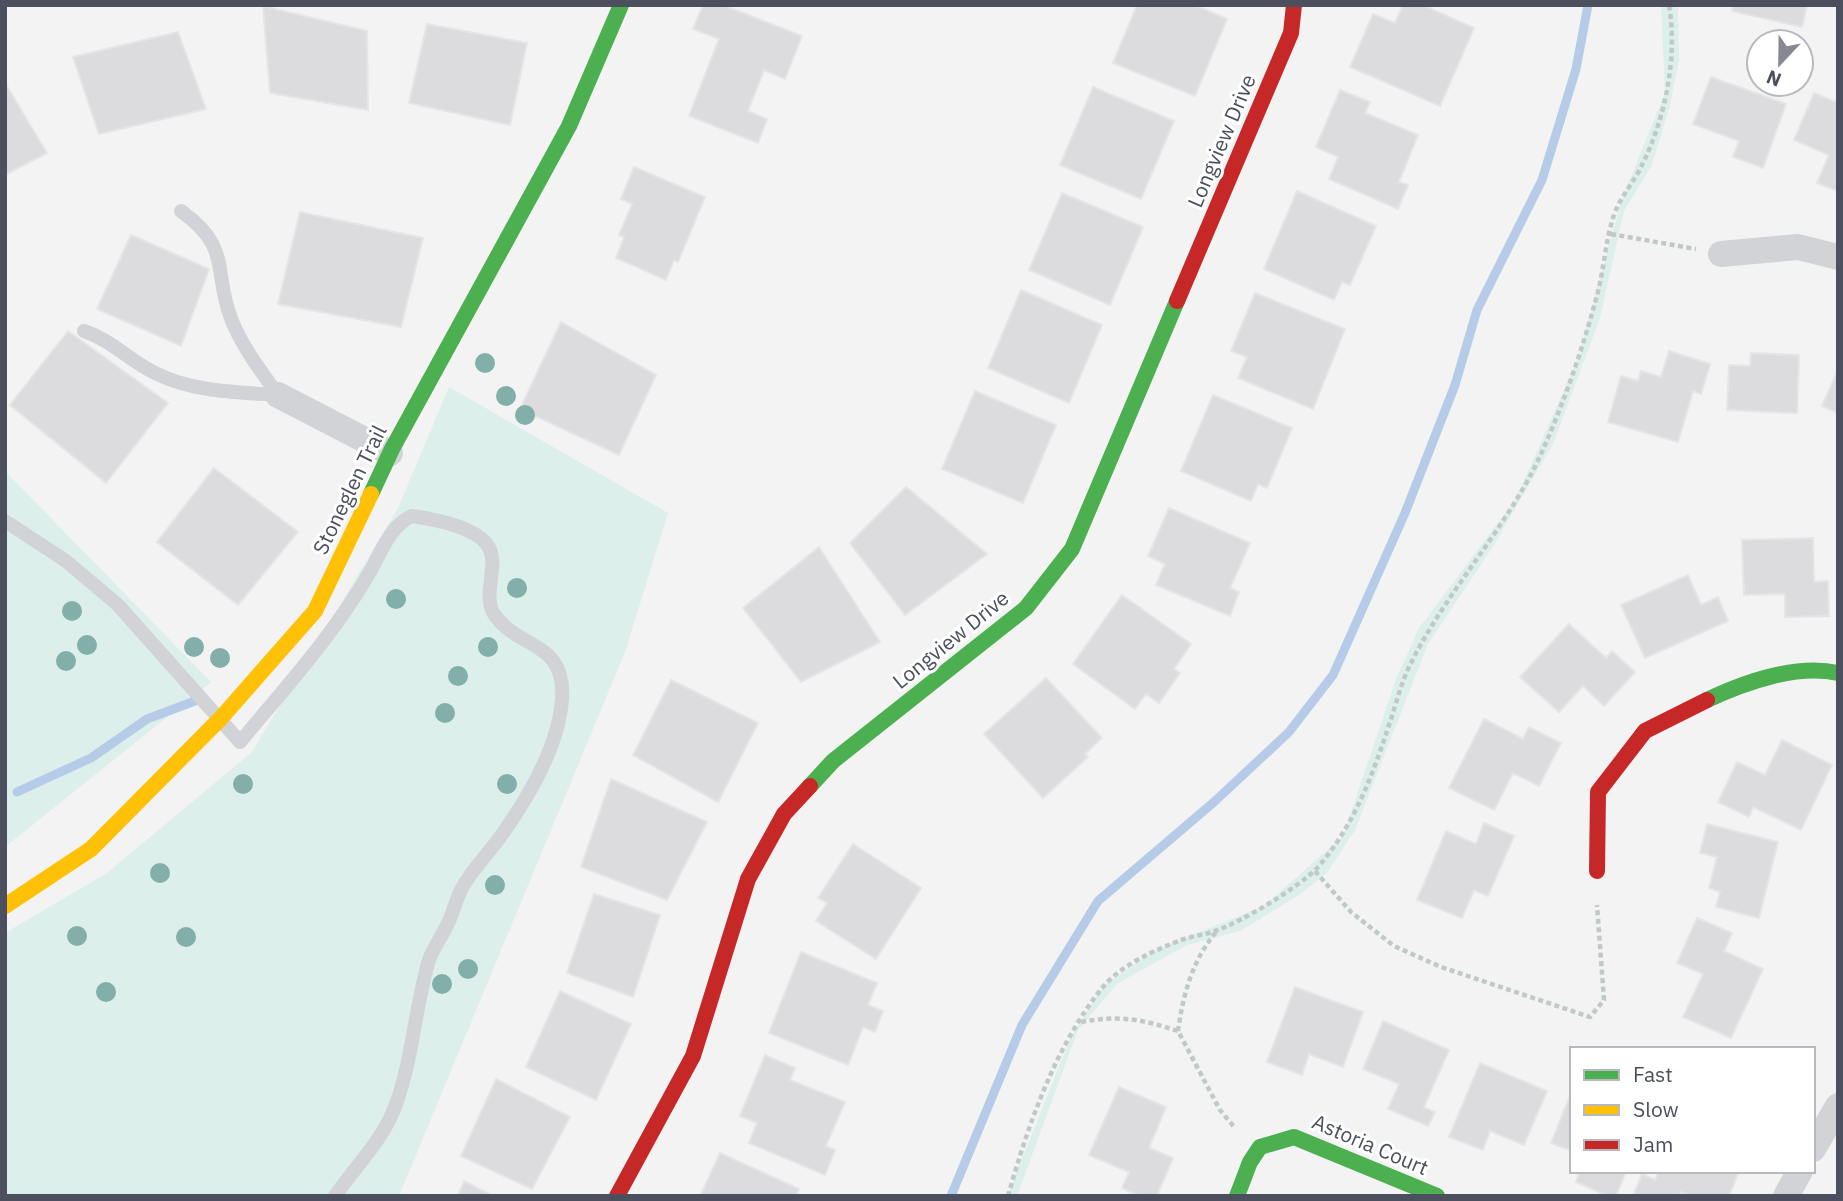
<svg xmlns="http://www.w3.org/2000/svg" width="1843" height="1201" viewBox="0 0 1843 1201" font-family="'IBM Plex Sans',sans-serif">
  <rect width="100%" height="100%" fill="#f4f3f3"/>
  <path fill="#dcefea" d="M 1661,5 L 1678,5 L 1679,60 L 1670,105 L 1652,165 L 1624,211 L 1600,318 L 1553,444 L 1492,548 L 1428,644 L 1355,830 L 1327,873 L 1299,895 L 1240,931 L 1187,945 L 1118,983 L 1078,1030 L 1017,1196 L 1007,1196 L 1071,1037 L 1103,986 L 1157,949 L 1264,906 L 1343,836 L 1396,679 L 1419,628 L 1516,499 L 1578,358 L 1622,199 L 1665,93 Z
    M 449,387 L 668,513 L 625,652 L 399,1196 L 5,1196 L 5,933 L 107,873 L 252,752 L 398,508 Z
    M 5,471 L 211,682 L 5,847 Z"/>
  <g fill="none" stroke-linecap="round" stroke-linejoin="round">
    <path stroke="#b5cbe8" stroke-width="9" d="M 17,792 L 91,758 L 147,719 L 203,698
      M 951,1196 L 1022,1025 L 1098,901 L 1214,802 L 1289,732 L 1333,675 L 1405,513 L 1455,385 L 1477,310 L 1542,180 L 1576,69 L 1588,5"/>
  </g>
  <path fill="#dcdbdd" stroke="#e5e5e6" stroke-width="2" d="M 703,5 L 723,5 L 802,36 L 785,79 L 764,70 L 748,111 L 767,119 L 758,143 L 689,116 L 719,39 L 693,29 Z
    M 1137,5 L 1195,5 L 1227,19 L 1195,96 L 1113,63 Z
    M 1403,5 L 1423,5 L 1474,28 L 1440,106 L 1350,67 L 1373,14 L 1395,23 Z
    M 1734,5 L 1807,5 L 1802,27 L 1732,11 Z
    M 263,6 L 367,31 L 368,110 L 270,93 Z
    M 427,24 L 527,43 L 510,125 L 409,103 Z
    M 178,32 L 206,109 L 99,134 L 73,57 Z
    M 1711,77 L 1786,104 L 1763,168 L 1733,157 L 1739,141 L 1693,124 Z
    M 5,83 L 47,153 L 5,175 Z
    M 1093,87 L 1174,121 L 1141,199 L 1060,165 Z
    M 1340,90 L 1370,102 L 1365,113 L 1418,135 L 1399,182 L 1408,185 L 1398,209 L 1329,179 L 1338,157 L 1316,147 Z
    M 1814,93 L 1838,103 L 1838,191 L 1817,183 L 1829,155 L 1794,140 Z
    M 634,167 L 705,197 L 678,262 L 674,260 L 666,280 L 616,258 L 624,237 L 619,235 L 632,204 L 621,199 Z
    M 1297,191 L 1376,226 L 1350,285 L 1342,282 L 1334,300 L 1264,269 Z
    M 1062,193 L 1143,227 L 1110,305 L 1029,270 Z
    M 300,212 L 423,238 L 401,327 L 278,304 Z
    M 131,235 L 209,269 L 181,346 L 97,309 Z
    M 1021,290 L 1102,325 L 1069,403 L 988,368 Z
    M 1255,293 L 1345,329 L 1313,409 L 1238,378 L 1247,357 L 1231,351 Z
    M 561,322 L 656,375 L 619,455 L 520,409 Z
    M 68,331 L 168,403 L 106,483 L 10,405 Z
    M 1669,351 L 1710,364 L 1701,394 L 1693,391 L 1678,442 L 1608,422 L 1621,376 L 1638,381 L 1641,371 L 1661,377 Z
    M 1751,353 L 1799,355 L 1797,413 L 1727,410 L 1729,365 L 1750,366 Z
    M 1838,370 L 1838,413 L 1822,406 Z
    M 975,391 L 1056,425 L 1023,503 L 942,469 Z
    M 1213,395 L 1292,428 L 1267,488 L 1258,484 L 1251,501 L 1181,471 Z
    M 214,468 L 298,532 L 238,605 L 157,542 Z
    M 906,487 L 987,554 L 905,615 L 850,543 Z
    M 1169,508 L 1250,543 L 1230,588 L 1239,592 L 1230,616 L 1156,585 L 1165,564 L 1148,556 Z
    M 1813,538 L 1814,582 L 1828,581 L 1829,616 L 1785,617 L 1785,594 L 1744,595 L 1742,540 Z
    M 819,547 L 880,642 L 801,682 L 743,608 Z
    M 1688,575 L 1701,605 L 1718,597 L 1728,621 L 1645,658 L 1621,605 Z
    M 1122,595 L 1191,644 L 1174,669 L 1180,673 L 1159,703 L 1146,694 L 1135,709 L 1073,664 Z
    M 1569,624 L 1606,658 L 1612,651 L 1635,672 L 1604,706 L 1583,686 L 1559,712 L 1520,677 Z
    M 1046,678 L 1102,738 L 1085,754 L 1088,757 L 1043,798 L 984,734 Z
    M 671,680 L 758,723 L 718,802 L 633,755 Z
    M 1484,719 L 1523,739 L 1529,727 L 1561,743 L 1539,786 L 1513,773 L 1494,810 L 1449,788 Z
    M 1782,740 L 1832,765 L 1801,830 L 1753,807 L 1749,817 L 1718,802 L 1737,762 L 1765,775 Z
    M 611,779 L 707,822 L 667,900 L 581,867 Z
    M 1484,823 L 1514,836 L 1488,896 L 1474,890 L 1462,918 L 1417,900 L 1446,831 L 1476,844 Z
    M 1707,824 L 1778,842 L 1759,918 L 1716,907 L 1720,892 L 1709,888 L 1717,857 L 1700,853 Z
    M 853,844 L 921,888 L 876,959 L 816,921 L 827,903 L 818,898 Z
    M 594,894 L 660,915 L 633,997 L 567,973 Z
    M 1697,918 L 1732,933 L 1724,951 L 1763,969 L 1731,1038 L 1683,1017 L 1703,974 L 1677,963 Z
    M 801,952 L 877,983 L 868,1005 L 883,1011 L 875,1032 L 863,1027 L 848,1065 L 769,1033 Z
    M 1295,987 L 1363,1012 L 1343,1067 L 1309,1054 L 1302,1075 L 1267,1062 Z
    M 560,991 L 631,1024 L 596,1100 L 526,1067 Z
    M 1383,1021 L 1449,1050 L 1424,1107 L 1435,1112 L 1428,1126 L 1388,1109 L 1399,1084 L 1363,1069 Z
    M 765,1055 L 795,1068 L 790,1080 L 845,1102 L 826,1146 L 835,1150 L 825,1175 L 749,1143 L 757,1123 L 740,1116 Z
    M 1480,1063 L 1547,1091 L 1524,1145 L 1490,1131 L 1483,1150 L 1449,1137 Z
    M 496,1079 L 570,1117 L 532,1189 L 461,1156 Z
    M 1119,1087 L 1166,1107 L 1149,1148 L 1173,1158 L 1157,1196 L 1139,1196 L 1122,1188 L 1129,1172 L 1089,1155 Z
    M 1570,1096 L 1572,1097 L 1572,1151 L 1551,1143 Z
    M 720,1153 L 799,1189 L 796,1196 L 700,1196 Z
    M 1580,1171 L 1626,1171 L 1616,1196 L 1607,1196 L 1576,1182 Z
    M 1659,1171 L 1739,1171 L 1729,1196 L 1689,1196 L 1681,1192 L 1680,1196 L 1633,1196 L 1642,1174 L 1655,1180 Z
    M 464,1181 L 493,1196 L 458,1196 Z"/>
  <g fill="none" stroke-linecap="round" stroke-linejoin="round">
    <path stroke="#c0c8c8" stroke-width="4.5" stroke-dasharray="5 3.5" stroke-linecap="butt" d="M 1611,234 L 1696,249
      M 1315,871 L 1351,912 L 1394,946 L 1441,967 L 1590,1017 L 1604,1000 L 1597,905
      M 1081,1022 C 1120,1015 1141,1019 1178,1031 L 1220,1110 L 1235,1128
      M 1178,1031 C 1183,995 1192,961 1216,932
      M 1008,1196 C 1028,1125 1055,1047 1102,988 C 1121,965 1153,951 1181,940 C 1192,936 1204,935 1215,931 C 1240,923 1301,886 1318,867 C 1353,827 1372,777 1388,728 C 1395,708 1400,686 1409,667 C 1446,591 1506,530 1541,454 C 1563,405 1582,351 1596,299 C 1604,272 1605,241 1614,215 C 1620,197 1634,182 1642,165 C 1665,119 1678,57 1669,5"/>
    <path stroke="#d2d3d6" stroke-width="14" d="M 181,211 C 233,248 212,271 232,321 C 243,348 261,371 278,395
      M 84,331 C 111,340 129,360 155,373 C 193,392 236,392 278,395
      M 5,521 L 66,561 L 118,605 L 240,742 C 285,688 336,632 371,570 C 382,550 391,525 412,516 C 433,519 471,526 486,543 C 502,562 481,593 494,614 C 518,650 566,640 562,699 C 559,745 529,796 503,833 C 490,852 473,868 462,888 C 455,901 453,915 446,927 C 441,938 433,948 429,960 C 415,1007 413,1057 396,1104 C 383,1141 356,1165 335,1196"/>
    <path stroke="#d2d3d6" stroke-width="26" d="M 1721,254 L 1798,247 L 1838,257
      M 278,395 L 390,453
      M 1813,1149 L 1838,1106
      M 1786,1196 L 1800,1171"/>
    <path stroke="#4caf50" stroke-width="16" d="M 371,494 L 392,449 L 569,126 L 621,5
      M 1707,700 C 1745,682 1797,664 1838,673
      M 810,786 L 833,761 L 1026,608 L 1072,549 L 1177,301
      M 1237,1196 L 1250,1162 L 1260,1147 L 1294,1137 L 1437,1196"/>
    <path stroke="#ffc107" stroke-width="16" d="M 5,906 L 91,849 L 221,718 L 315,611 L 371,494"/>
    <path stroke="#c62828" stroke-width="16" d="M 1177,301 L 1291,33 L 1294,5
      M 1597,871 L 1598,792 L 1645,731 L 1707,700
      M 617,1196 L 693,1056 L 748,879 L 784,814 L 810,786"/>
  </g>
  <g fill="#82afa9">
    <circle cx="485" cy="363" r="10"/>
    <circle cx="506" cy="396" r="10"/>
    <circle cx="525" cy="415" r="10"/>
    <circle cx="517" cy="588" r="10"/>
    <circle cx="396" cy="599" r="10"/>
    <circle cx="72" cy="611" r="10"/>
    <circle cx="87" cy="645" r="10"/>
    <circle cx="194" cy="647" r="10"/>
    <circle cx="488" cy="647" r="10"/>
    <circle cx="220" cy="658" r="10"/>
    <circle cx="66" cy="661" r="10"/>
    <circle cx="458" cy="676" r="10"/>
    <circle cx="445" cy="713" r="10"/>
    <circle cx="243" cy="784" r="10"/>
    <circle cx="507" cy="784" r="10"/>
    <circle cx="160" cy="873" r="10"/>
    <circle cx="495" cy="885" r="10"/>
    <circle cx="77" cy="936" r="10"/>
    <circle cx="186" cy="937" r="10"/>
    <circle cx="468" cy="969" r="10"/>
    <circle cx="442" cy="984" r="10"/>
    <circle cx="106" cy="992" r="10"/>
  </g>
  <g text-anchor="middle" stroke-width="6" stroke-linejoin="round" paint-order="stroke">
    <g font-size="21" fill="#4c4f5e" stroke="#fff">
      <text transform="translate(1222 141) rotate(-67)" y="7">Longview Drive</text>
      <text transform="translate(350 490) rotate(-64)" y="7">Stoneglen Trail</text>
      <text transform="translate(951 640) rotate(-39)" y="7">Longview Drive</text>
      <text transform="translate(1370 1145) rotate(23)" y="7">Astoria Court</text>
    </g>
  </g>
  <rect width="1843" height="1201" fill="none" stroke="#4c4f5e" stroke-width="14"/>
  <rect x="1570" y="1047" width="245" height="126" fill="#ffffff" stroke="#b7b9bf" stroke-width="2"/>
  <rect x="1584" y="1070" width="35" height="10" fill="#4caf50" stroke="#b7b9bf" stroke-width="2"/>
  <text x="1633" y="1082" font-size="21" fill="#4c4f5e">Fast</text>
  <rect x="1584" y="1105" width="35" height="10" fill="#ffc107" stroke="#b7b9bf" stroke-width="2"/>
  <text x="1633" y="1117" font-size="21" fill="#4c4f5e">Slow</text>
  <rect x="1584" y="1140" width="35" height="10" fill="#c62828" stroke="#b7b9bf" stroke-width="2"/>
  <text x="1633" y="1152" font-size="21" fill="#4c4f5e">Jam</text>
  <g transform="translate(1780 63) rotate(202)"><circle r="33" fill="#ffffff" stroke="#b7b9bf" stroke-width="2"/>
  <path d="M0-5L12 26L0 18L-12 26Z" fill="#878892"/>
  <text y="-10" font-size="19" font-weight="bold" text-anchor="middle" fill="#4c4f5e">N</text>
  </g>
</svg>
